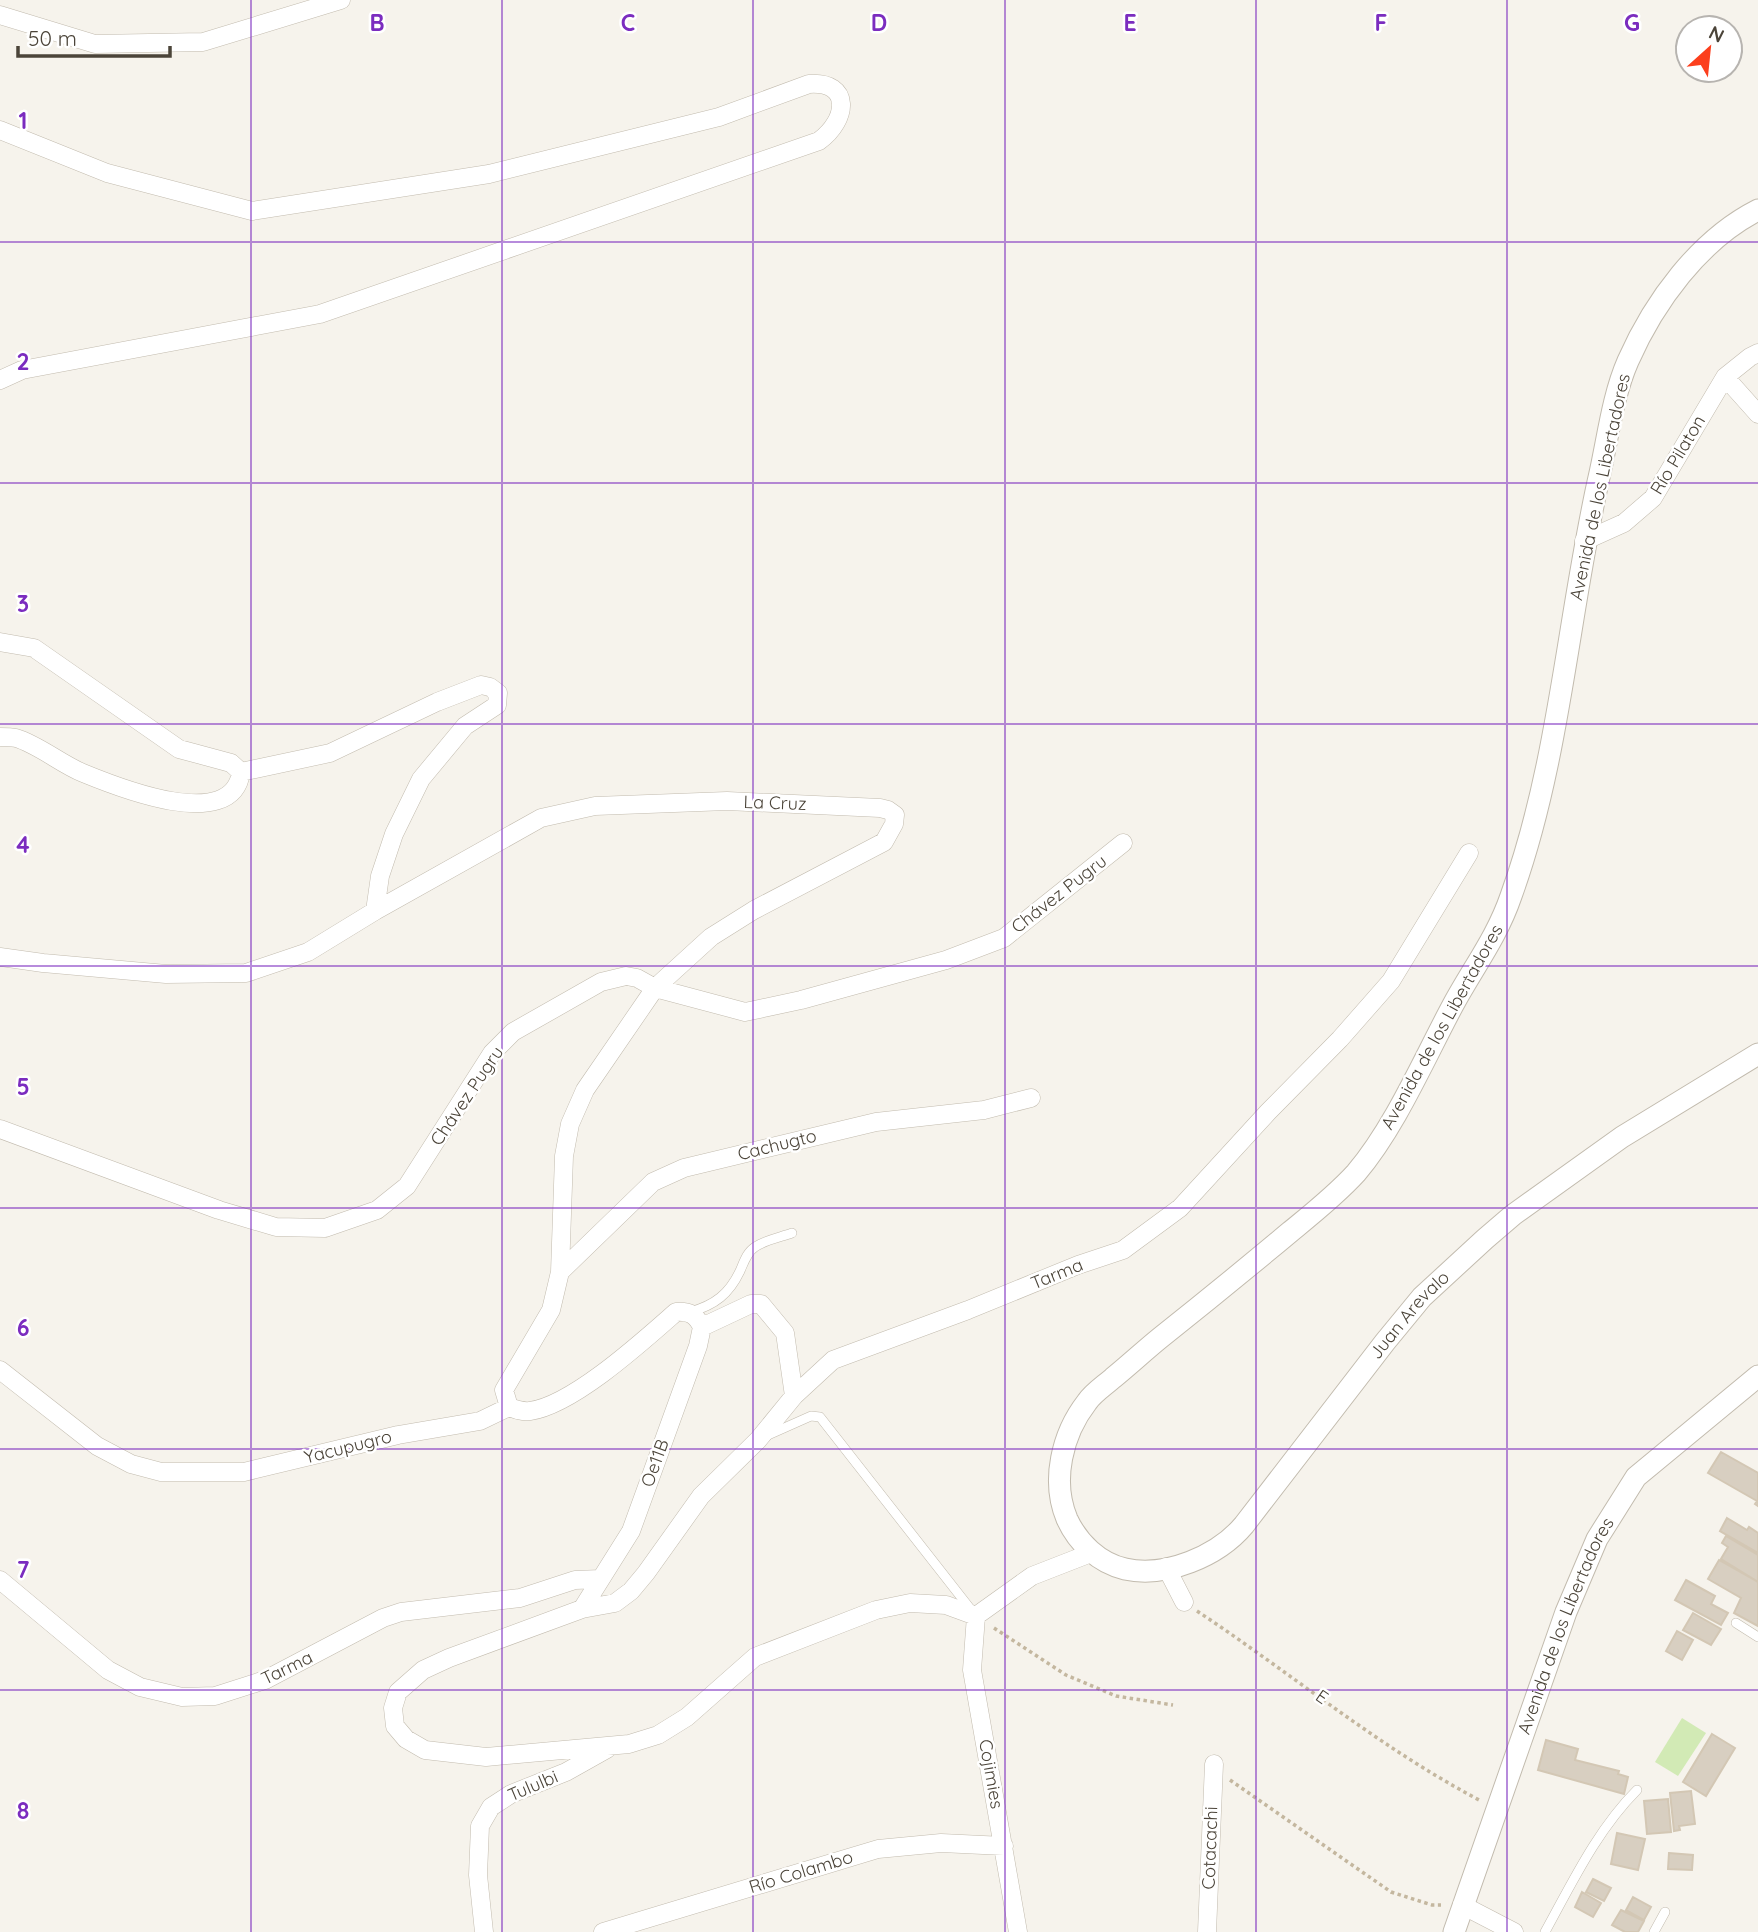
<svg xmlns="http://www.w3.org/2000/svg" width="1758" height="1932" viewBox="0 0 1758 1932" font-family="Quicksand,sans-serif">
  <rect width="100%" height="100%" fill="#f6f3ec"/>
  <path fill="#d2eab5" d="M 1682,1718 L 1706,1733 L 1678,1776 L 1655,1762 Z"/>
  <path fill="#d8cfc1" stroke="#d3c7b4" stroke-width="2" d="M 1721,1452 L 1758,1473 L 1758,1506 L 1755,1504 L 1757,1501 L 1708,1473 Z
    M 1727,1518 L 1747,1530 L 1749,1527 L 1758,1533 L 1758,1553 L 1720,1531 Z
    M 1726,1536 L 1758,1555 L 1758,1582 L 1721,1559 L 1728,1547 L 1722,1543 Z
    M 1719,1560 L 1758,1582 L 1758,1626 L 1734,1613 L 1741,1598 L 1708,1579 Z
    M 1686,1580 L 1715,1596 L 1711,1604 L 1728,1613 L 1721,1625 L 1675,1600 Z
    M 1693,1613 L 1721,1629 L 1711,1645 L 1683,1630 Z
    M 1677,1631 L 1693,1640 L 1682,1660 L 1666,1651 Z
    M 1712,1734 L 1735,1748 L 1706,1796 L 1683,1782 Z
    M 1546,1740 L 1578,1749 L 1575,1760 L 1619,1771 L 1618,1774 L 1628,1777 L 1624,1794 L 1538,1770 Z
    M 1691,1791 L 1695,1824 L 1679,1826 L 1680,1830 L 1674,1831 L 1670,1793 Z
    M 1668,1799 L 1671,1832 L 1647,1834 L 1644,1801 Z
    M 1617,1833 L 1645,1839 L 1638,1870 L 1611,1864 Z
    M 1669,1853 L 1693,1855 L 1692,1870 L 1668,1869 Z
    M 1593,1879 L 1611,1888 L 1604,1901 L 1586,1892 Z
    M 1582,1892 L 1601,1903 L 1593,1917 L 1575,1907 Z
    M 1633,1897 L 1651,1907 L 1644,1920 L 1626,1910 Z
    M 1621,1910 L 1644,1921 L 1638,1932 L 1625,1932 L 1612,1925 Z"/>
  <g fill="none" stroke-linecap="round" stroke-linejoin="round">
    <defs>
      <path id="service" d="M 690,1312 C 715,1305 729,1294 740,1271 C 744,1262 747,1252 755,1247 C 765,1240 781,1237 792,1233
        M 766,1436 L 811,1416 L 820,1417 L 972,1611
        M 1736,1623 L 1758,1637
        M 1545,1932 C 1572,1883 1597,1830 1637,1790
        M 1654,1932 L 1665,1912"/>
      <path id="minor" d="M 0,15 L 95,44 L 203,42 L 341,0
        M 0,130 L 107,173 L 252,211 L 489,174 L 719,117 L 809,84 C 852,81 848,120 819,141 L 320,314 L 22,370 L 0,380
        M 1725,377 L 1758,414
        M 1584,541 L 1624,523 L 1653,498 L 1725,377 L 1750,357 L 1758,353
        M 0,642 L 34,648 L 179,749 L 231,763 L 241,772 C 233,834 117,787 83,773 C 61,764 39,745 16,738 C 11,737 5,737 0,737
        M 375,911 L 541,818 L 595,806 L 727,801 L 880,808 L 888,810 L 895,815 L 894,824 L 884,842 L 754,910 L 711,937 L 655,988 L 585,1090 L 570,1124 L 564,1156 L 560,1272 L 551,1310 L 504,1390 L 509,1407
        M 0,957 L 43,963 L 166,974 L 246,973 L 308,952 L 375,911 L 380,876 L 394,834 L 421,779 L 465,726 L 497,705 L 498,693 L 490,687 L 481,685 L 437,702 L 330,753 L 241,772
        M 0,1129 L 219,1210 L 276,1227 L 325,1228 L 377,1210 L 407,1186 L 492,1053 L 513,1032 L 601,982 L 626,976 L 637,978 L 655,988 L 745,1012 L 801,1000 L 946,960 L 1004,938 L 1123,843
        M 560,1272 L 653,1182 L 684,1168 L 876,1122 L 984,1110 L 1031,1098
        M 702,1327 L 751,1304 L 761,1304 L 785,1333 L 794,1396
        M 0,1370 L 97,1446 L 131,1464 L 161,1472 L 244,1472 L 398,1435 L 480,1421 L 509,1407
        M 509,1407 C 517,1410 522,1412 530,1411 C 573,1405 643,1341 676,1312 C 690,1311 696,1315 702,1327 L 698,1346 L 631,1531 L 582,1609
        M 1166,1567 L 1184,1602
        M 0,1580 L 108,1670 L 140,1687 L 182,1697 L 215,1696 L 265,1680 L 383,1618 L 401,1612 L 520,1598 L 575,1580 L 601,1579
        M 976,1616 L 946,1605 L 910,1603 L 876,1610 L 755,1657 L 687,1717 L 658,1735 L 629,1744 L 486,1757 L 425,1750 L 406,1739 L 395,1726 L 393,1708 L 398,1692 L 423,1670 L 449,1658 L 582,1609 L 615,1603 L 631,1591 L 646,1573 L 701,1496 L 758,1440 L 794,1396 L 833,1360 L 968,1310 L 1078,1265 L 1123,1250 L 1180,1208 L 1268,1112 L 1340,1039 L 1391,981 L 1469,853
        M 1462,1905 L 1514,1932
        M 484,1932 L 478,1875 L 480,1826 L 491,1807 L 511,1794 L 566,1772 L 607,1749
        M 603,1932 L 878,1849 L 941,1843 L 1004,1846
        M 1018,1932 L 972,1670 L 976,1616 L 1032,1576 L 1091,1553
        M 1207,1932 L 1214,1764"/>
      <g id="tertiary">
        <path id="s1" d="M 1758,210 C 1699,240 1654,302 1628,361 C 1613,395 1608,437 1600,473 C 1568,613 1560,761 1511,896 C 1497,937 1473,968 1453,1005 C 1424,1059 1395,1127 1356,1173 C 1336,1195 1312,1214 1290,1232 C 1247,1268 1204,1303 1160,1338 C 1144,1351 1129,1365 1113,1378 C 1104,1386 1093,1393 1087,1402 C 1062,1434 1051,1481 1067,1519 C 1078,1543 1099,1563 1125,1569 C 1166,1578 1218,1556 1244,1525 L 1385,1342 L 1422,1297 L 1485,1239 L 1513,1215 L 1622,1137 L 1758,1054"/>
        <path id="s2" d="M 1454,1932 L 1566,1612 L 1597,1539 L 1636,1477 L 1758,1376"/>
      </g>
    </defs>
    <use href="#service" stroke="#c2bbae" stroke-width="10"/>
    <use href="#minor" stroke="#c2bbae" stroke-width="19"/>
    <use href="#tertiary" stroke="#c2bbae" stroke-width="23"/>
    <path stroke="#c4b79f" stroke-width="3.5" stroke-dasharray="3.5 3.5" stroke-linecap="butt" d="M 1197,1611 C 1292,1674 1380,1748 1481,1801
      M 994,1628 L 1066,1675 L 1116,1696 L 1173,1705
      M 1230,1780 L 1391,1892 L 1432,1905 L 1441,1905"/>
    <use href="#service" stroke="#fff" stroke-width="9"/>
    <use href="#minor" stroke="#fff" stroke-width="18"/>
    <use href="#tertiary" stroke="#fff" stroke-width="21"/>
  </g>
  <path fill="none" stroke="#7b2cbf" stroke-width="2" stroke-opacity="0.55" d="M 251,0 L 251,1932M 502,0 L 502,1932M 753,0 L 753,1932M 1005,0 L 1005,1932M 1256,0 L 1256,1932M 1507,0 L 1507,1932M 0,242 L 1758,242M 0,483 L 1758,483M 0,724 L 1758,724M 0,966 L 1758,966M 0,1208 L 1758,1208M 0,1449 L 1758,1449M 0,1690 L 1758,1690"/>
  <g text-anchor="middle" stroke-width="5" stroke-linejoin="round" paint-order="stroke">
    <g font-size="18" fill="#4b4439" stroke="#fff">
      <text transform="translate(1678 455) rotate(-59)" y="6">Río Pilaton</text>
      <text transform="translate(1600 487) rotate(-78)" y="6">Avenida de los Libertadores</text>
      <text transform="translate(775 803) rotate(2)" y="6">La Cruz</text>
      <text transform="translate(1059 894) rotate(-38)" y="6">Chávez Pugru</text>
      <text transform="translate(1442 1027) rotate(-61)" y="6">Avenida de los Libertadores</text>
      <text transform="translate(467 1096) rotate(-56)" y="6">Chávez Pugru</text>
      <text transform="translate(777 1145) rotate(-14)" y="6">Cachugto</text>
      <text transform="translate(1057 1274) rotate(-22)" y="6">Tarma</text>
      <text dy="6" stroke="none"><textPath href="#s1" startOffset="2026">Juan Arevalo</textPath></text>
      <text transform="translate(348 1447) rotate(-14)" y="6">Yacupugro</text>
      <text transform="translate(655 1463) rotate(-70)" y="6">Oe11B</text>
      <text dy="6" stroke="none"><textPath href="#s2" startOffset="326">Avenida de los Libertadores</textPath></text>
      <text transform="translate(287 1668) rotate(-26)" y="6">Tarma</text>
      <text transform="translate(1322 1697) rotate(35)" y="6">E</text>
      <text transform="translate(991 1774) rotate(80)" y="6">Cojimies</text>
      <text transform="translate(533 1786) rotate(-23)" y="6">Tululbi</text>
      <text transform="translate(1210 1848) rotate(-88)" y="6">Cotacachi</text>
      <text transform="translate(801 1872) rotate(-17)" y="6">Río Colambo</text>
    </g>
  </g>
  <g font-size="23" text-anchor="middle" font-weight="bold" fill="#7b2cbf" stroke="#fff" stroke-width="5" stroke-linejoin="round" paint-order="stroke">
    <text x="377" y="31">B</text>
    <text x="628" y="31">C</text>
    <text x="879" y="31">D</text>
    <text x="1130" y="31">E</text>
    <text x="1381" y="31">F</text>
    <text x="1632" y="31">G</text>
    <text x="23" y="129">1</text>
    <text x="23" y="370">2</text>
    <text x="23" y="612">3</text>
    <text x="23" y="853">4</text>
    <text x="23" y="1095">5</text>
    <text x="23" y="1336">6</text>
    <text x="23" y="1578">7</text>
    <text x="23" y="1819">8</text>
  </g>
  <g transform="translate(1709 49) rotate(27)"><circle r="33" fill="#ffffff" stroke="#b7b4b0" stroke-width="2"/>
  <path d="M0-5L12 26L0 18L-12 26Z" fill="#fc3f1d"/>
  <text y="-10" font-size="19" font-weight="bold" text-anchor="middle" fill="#4b4439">N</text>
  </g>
  <path d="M18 46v10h152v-10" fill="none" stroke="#4b4439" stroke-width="3.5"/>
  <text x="28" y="46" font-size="21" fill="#4b4439" stroke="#ffffff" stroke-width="5" paint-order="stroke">50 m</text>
</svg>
